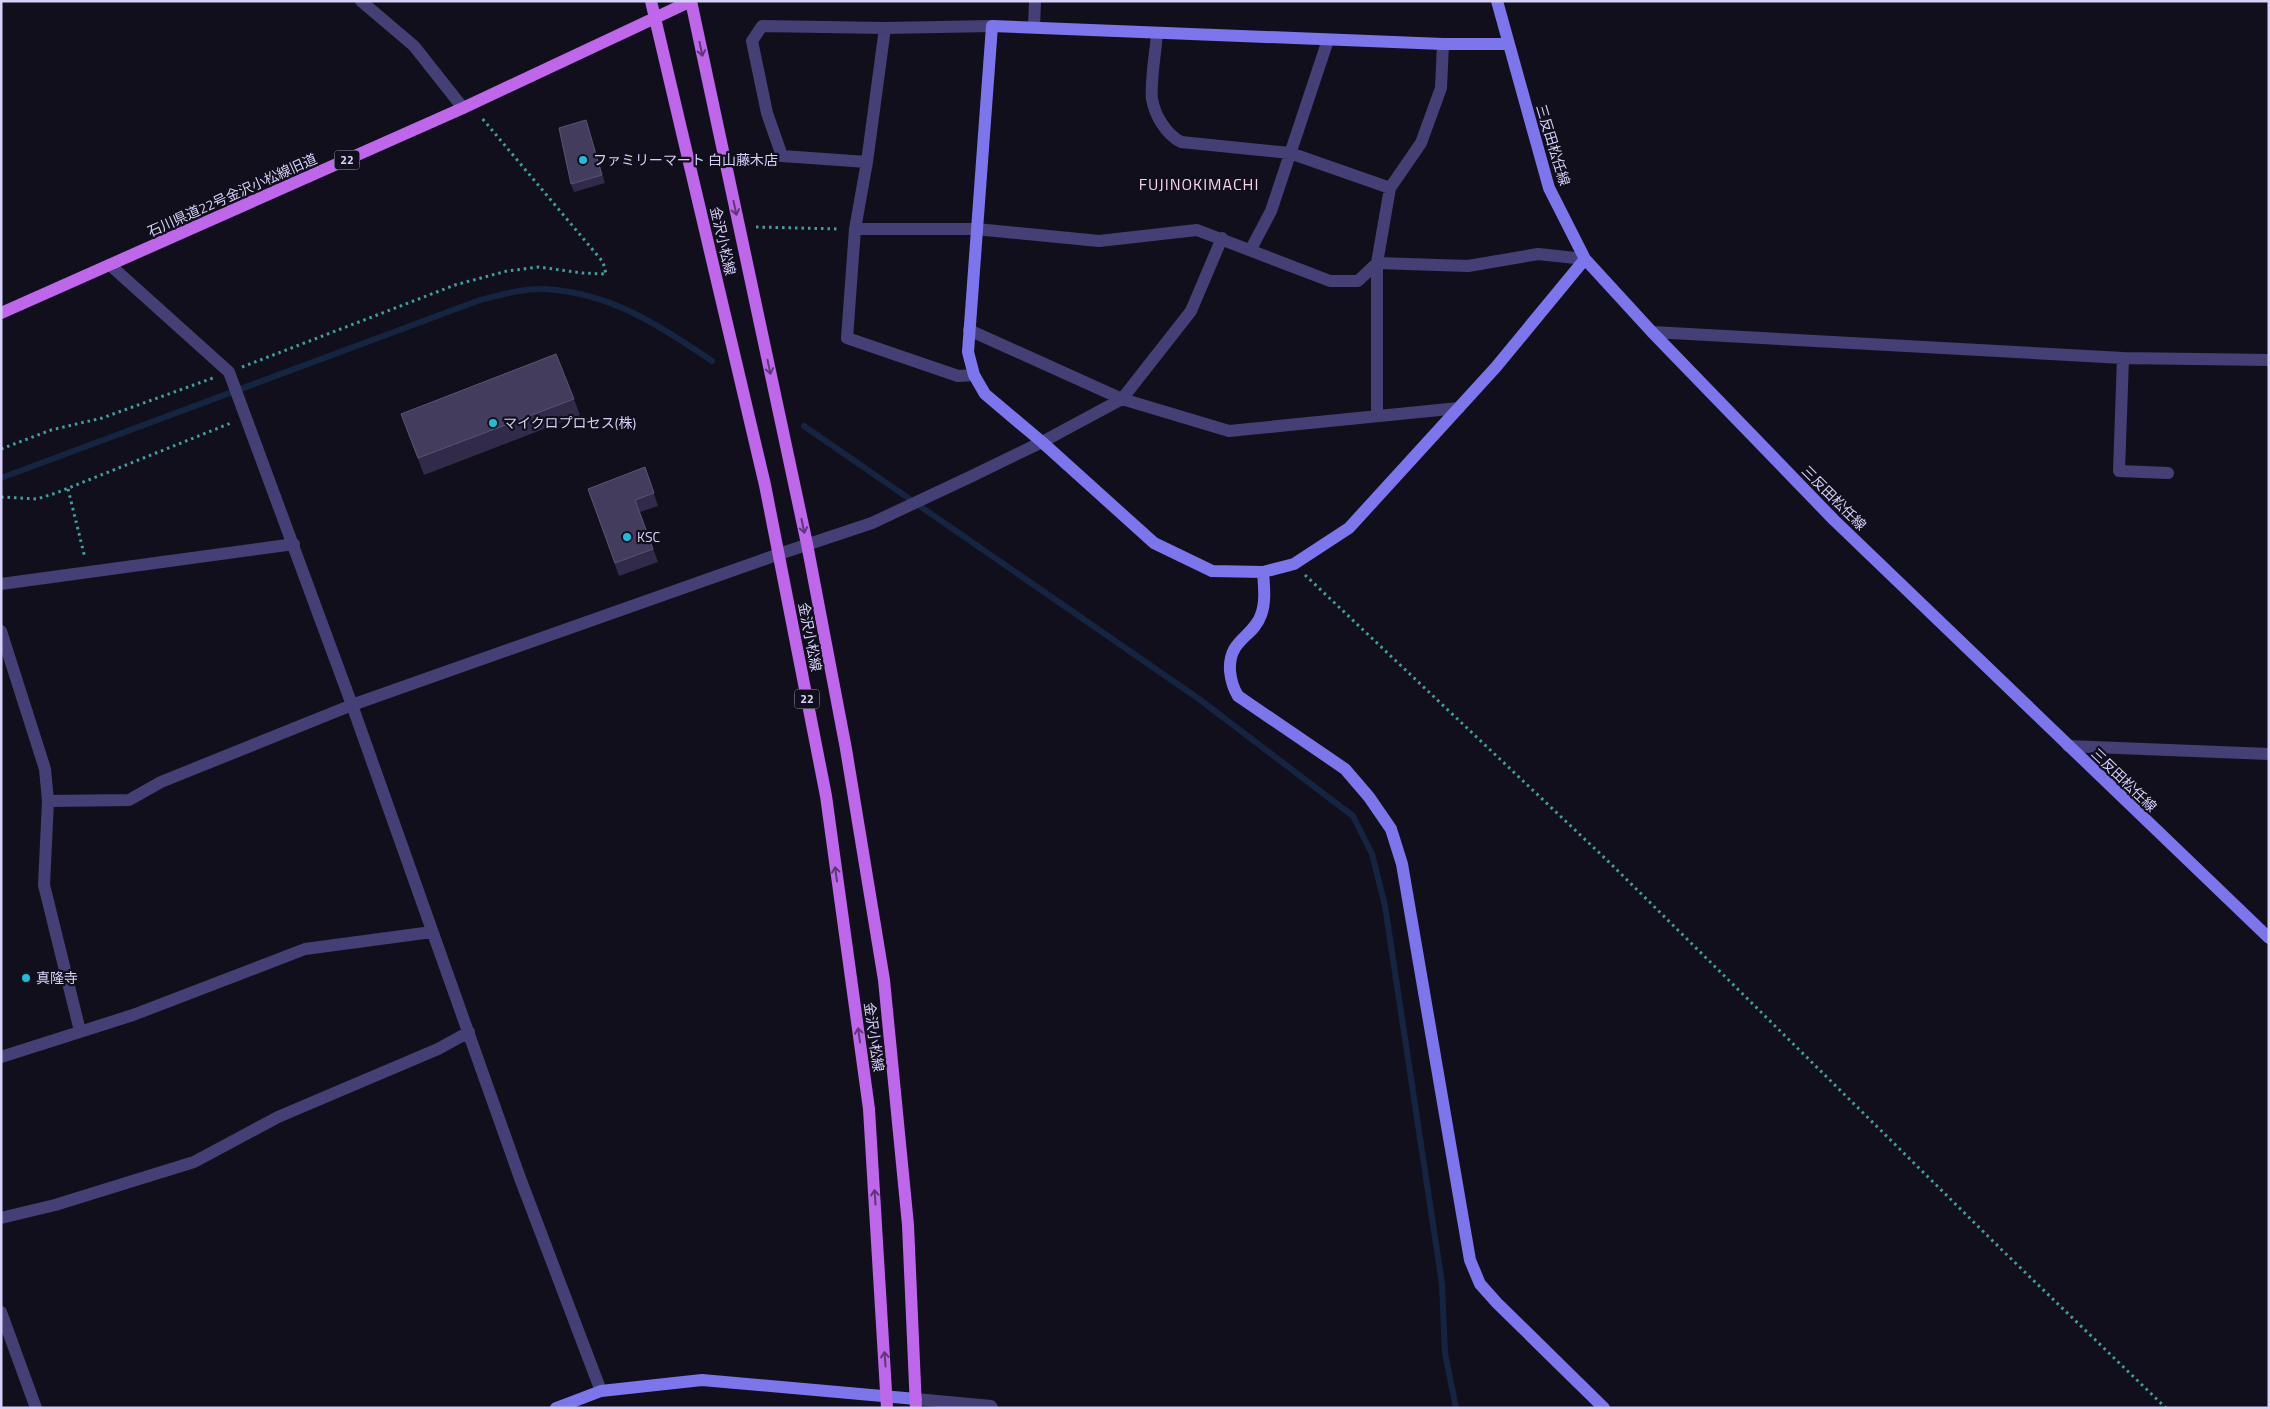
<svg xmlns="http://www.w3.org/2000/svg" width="2270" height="1409" viewBox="0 0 2270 1409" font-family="'Titillium Web','Noto Sans JP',sans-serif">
  <rect width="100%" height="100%" fill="#120f1d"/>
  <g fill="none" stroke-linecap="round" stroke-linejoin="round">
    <path stroke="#152541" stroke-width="6" d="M 804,426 L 1199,699 L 1353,816 L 1372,854 L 1385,906 L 1442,1284 L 1445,1353 L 1456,1408
      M 1,478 L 480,300 C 501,295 523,288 545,289 C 611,293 659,325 712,361"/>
    <path stroke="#3da19f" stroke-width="3" stroke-dasharray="2.5 4" stroke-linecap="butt" d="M 756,227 L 840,229
      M 242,367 L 455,285 L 507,271 L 539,267 L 582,273 L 606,274 L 603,262 L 481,117
      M 1,449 L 51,430 L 102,418 L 213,378
      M 68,489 L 85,558
      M 1,497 L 37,499 L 56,493 L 231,423
      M 1305,575 L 1611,864 L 2004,1252 L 2166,1408"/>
    <path stroke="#444076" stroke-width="12" d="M 361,1 L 414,46 L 463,108
      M 1034,27 L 1035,1
      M 885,28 L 867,162 L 782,156 L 767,113 L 752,41 L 762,26 L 885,28 L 992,26
      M 1157,33 C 1156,49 1150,84 1152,99 C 1155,116 1166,134 1181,142 L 1290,153 L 1390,188
      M 867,162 L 855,229 L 847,338 L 958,376 L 974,375
      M 855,229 L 976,229 L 1099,241 L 1197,230 L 1330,281 L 1358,281 L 1377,263 L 1468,266 L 1538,254 L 1585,259
      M 1251,249 L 1271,211 L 1328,40
      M 110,265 L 229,372 L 352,705 L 520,1178 L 601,1391
      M 969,330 L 1122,399 L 1229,431 L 1459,408
      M 1652,332 L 2123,358 L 2269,360
      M 2123,358 L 2119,471 L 2168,473
      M 1377,416 L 1377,263 L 1390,188 L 1421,143 L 1441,88 L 1443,44
      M 1,584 L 294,544
      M 1,631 L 45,769 L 48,801 L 44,885 L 80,1031
      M 2068,746 L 2269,754
      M 48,801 L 129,800 L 161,782 L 352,705 L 779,554 L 872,523 L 972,476 L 1042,442 L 1122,399 L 1191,311 L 1222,238
      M 1,1057 L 133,1015 L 305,949 L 432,932
      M 1,1218 L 55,1205 L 194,1162 L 278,1117 L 438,1049 L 469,1032
      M 1,1312 L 36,1408
      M 916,1399 L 991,1406 L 992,1408"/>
    <path stroke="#7d75ec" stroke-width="12" d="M 1497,1 L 1549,188 L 1585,259 L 1652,332 L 1834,520 L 2269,938
      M 1509,44 L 1443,44 L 992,26 L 968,352 L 974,375 L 985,394 L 1042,442 L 1154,543 L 1212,571 L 1263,572 L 1294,564 L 1349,528 L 1496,367 L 1585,259
      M 1263,572 C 1264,586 1266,602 1261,615 C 1253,638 1228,639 1230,671 C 1231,681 1233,688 1238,696 L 1345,769 L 1369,797 L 1391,829 L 1402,864 L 1470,1260 L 1480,1284 L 1497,1303 L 1604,1408
      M 556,1408 L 601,1391 L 702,1380 L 916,1399"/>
    <path stroke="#be67ea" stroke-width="12" d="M 651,1 L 765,485 L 826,796 L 869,1109 L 887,1408
      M 691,1 L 807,544 L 846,749 L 884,980 L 908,1225 L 916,1408
      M 1,313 L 463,108 L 691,1"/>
  </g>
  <path fill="#312a49" d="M 586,120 L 605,183 L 574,192 L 571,184 Z
    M 574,399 L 580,415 L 424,475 L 407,430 Z
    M 645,467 L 658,506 L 640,512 L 658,562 L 619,576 L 588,489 Z"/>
  <path fill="#1d1730" d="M 586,120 L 589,128 L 605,183 L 602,175 Z"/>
  <path fill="#433c5c" stroke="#5a5375" d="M 586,120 L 602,175 L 571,184 L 559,128 Z
    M 556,354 L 574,399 L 418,458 L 401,414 Z
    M 645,467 L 654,493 L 635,500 L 653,549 L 615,563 L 588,489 Z"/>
  <defs><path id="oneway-shaft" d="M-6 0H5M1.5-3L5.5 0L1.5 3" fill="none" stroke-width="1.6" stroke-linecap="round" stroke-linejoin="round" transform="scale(1.25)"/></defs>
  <g stroke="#5f3779">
    <use href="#oneway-shaft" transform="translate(701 49) rotate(78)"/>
    <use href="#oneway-shaft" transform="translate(735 208) rotate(78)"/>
    <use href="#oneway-shaft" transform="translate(769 367) rotate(78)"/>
    <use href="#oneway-shaft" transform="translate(803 526) rotate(78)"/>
    <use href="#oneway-shaft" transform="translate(836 874) rotate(-98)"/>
    <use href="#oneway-shaft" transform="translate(859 1035) rotate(-98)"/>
    <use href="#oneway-shaft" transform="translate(875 1197) rotate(-94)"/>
    <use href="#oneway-shaft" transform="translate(885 1359) rotate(-94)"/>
  </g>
  <g fill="#1ebed8" stroke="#120f1d" stroke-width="2">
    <circle cx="583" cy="160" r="5"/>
    <circle cx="493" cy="423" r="5"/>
    <circle cx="627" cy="537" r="5"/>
    <circle cx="26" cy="978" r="5"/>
  </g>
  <g text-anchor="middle" stroke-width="4.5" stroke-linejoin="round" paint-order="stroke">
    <g fill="#120f1d" stroke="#9c97b7" stroke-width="1">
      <rect x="334.5" y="150.5" width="25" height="19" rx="4"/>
      <rect x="794.5" y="689.5" width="25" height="19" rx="4"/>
    </g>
    <g font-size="12" font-weight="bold" fill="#d7d1f9">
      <text x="347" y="164">22</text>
      <text x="807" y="703">22</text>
    </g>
    <g font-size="14" fill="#d7d1f9" stroke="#120f1d">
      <text transform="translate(1553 145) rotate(73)" y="5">三反田松任線</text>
      <text transform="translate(232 195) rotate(-24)" y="5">石川県道22号金沢小松線旧道</text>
      <text transform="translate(723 241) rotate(77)" y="5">金沢小松線</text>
      <text transform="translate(1834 498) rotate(45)" y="5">三反田松任線</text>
      <text transform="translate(810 637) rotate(79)" y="5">金沢小松線</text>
      <text transform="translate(2124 780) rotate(44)" y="5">三反田松任線</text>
      <text transform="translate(874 1037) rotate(82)" y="5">金沢小松線</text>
    </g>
    <g font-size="14" fill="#d7d1f9" stroke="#120f1d" text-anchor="start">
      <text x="593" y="165">ファミリーマート 白山藤木店</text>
      <text x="503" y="428">マイクロプロセス(株)</text>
      <text x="637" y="542">KSC</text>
      <text x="36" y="983">真隆寺</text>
    </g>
    <g font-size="16" letter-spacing="1" fill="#f9d3ea" stroke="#120f1d">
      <text x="1199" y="190">FUJINOKIMACHI</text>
    </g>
  </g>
  <rect width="2270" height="1409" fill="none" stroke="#d7d1f9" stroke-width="5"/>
</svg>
